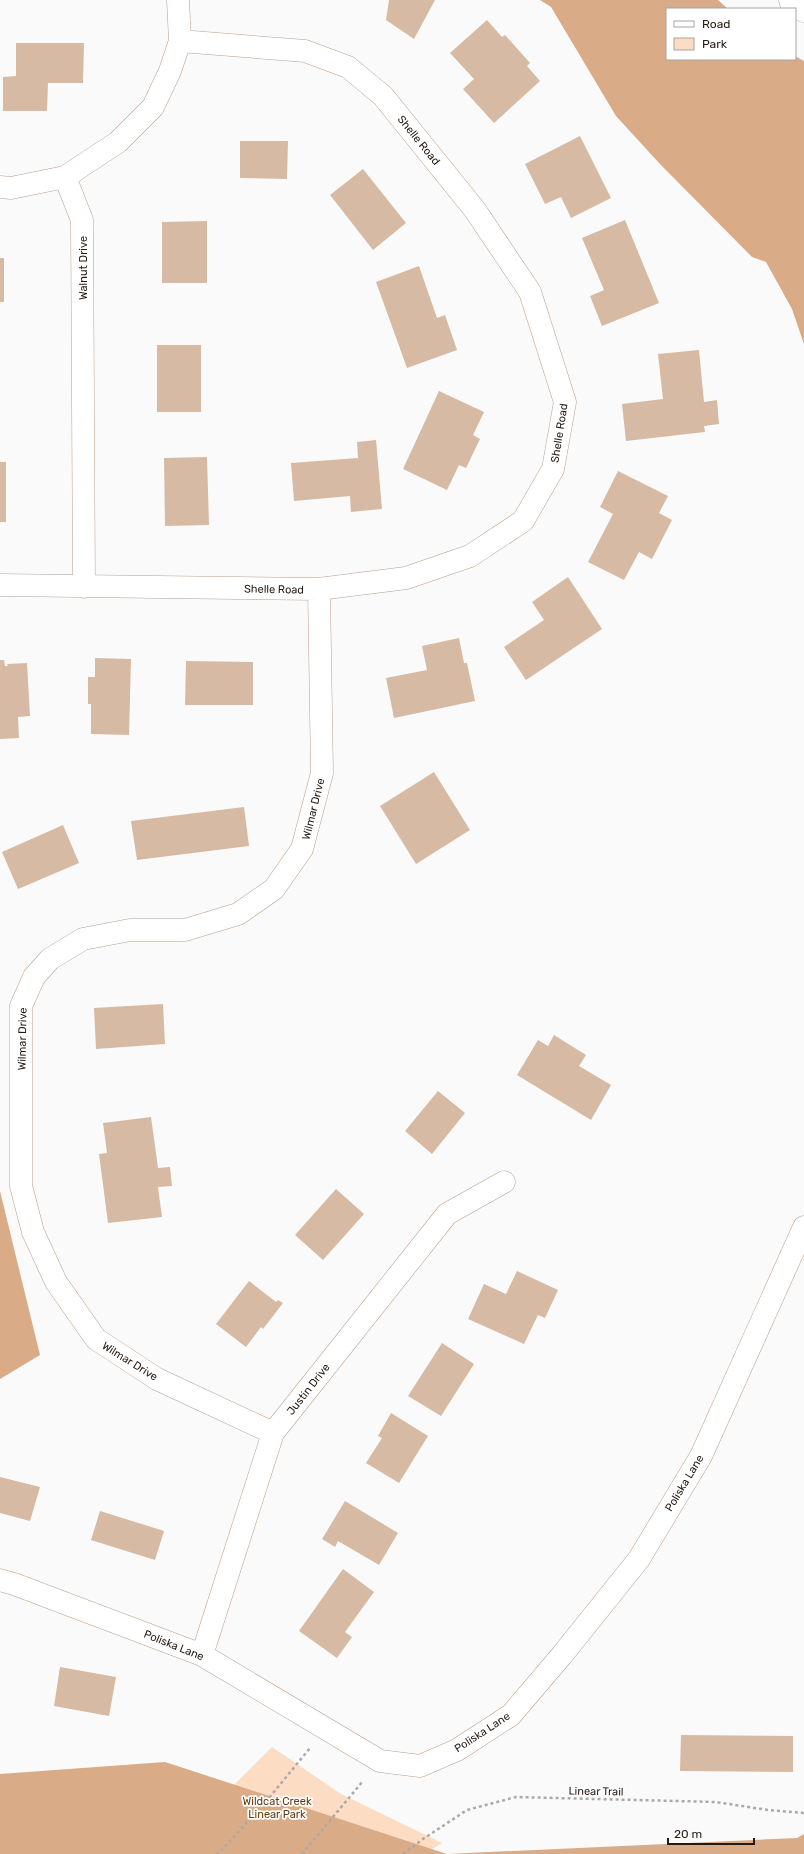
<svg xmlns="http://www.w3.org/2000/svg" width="804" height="1854" viewBox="0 0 804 1854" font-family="Rubik,sans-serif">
  <rect width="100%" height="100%" fill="#fafafa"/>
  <path fill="#fcdcc3" d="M 272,1747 L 341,1794 L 442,1843 L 424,1854 L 0,1854 L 231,1788 Z"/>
  <path fill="#d9ab86" d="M 540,0 L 718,0 L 728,9 L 667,9 L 667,59 L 795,59 L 795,56 L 804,61 L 804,344 L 792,309 L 766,262 L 752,257 L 660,164 L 616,116 L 551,7 Z
    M 0,1191 L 40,1355 L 0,1379 Z
    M 165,1762 L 447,1854 L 797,1838 L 804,1834 L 804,1854 L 0,1854 L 0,1774 Z"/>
  <path fill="#d7baa3" d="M 389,0 L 435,0 L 414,39 L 386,20 Z
    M 487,20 L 502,37 L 505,35 L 530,63 L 527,66 L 540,81 L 494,123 L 463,89 L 474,79 L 450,53 Z
    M 16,43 L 84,43 L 83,83 L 48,83 L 47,111 L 3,111 L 3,77 L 16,76 Z
    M 580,136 L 611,198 L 571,218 L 561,197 L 545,204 L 525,164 Z
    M 240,141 L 288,141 L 287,179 L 240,178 Z
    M 363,169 L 406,223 L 373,250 L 330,195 Z
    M 625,220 L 659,303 L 602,326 L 590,296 L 604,290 L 582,238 Z
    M 207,221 L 207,283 L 162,283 L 162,222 Z
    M 0,258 L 4,258 L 4,302 L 0,302 Z
    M 419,266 L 437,318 L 445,315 L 457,350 L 407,368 L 376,282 Z
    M 157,345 L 201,345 L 201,412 L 157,412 Z
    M 699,350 L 704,402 L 717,400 L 719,424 L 704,426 L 705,432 L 626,441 L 622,404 L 663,399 L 658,354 Z
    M 439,391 L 484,412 L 473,435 L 480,439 L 466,468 L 459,465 L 447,490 L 403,469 Z
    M 376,440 L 382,509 L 351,512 L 350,496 L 294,501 L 291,463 L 358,458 L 357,442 Z
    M 207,457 L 209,525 L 165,526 L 164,458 Z
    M 0,462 L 6,462 L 6,522 L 0,522 Z
    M 618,471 L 668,496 L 659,513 L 672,520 L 652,559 L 639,552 L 624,580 L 588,562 L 613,514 L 600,507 Z
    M 568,577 L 602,629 L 526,680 L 504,647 L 544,620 L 532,602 Z
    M 459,638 L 464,663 L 467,663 L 475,701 L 394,718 L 386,678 L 427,670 L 422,646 Z
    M 95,658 L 131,659 L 129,735 L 91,734 L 91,704 L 88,704 L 88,677 L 95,677 Z
    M 0,660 L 4,660 L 5,666 L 8,666 L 7,664 L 27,663 L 30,716 L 18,717 L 19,738 L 0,739 Z
    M 186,661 L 253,662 L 253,705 L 185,705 Z
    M 434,772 L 470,830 L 416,864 L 380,806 Z
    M 244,807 L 249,846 L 137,860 L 131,821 Z
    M 63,825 L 79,863 L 18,889 L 2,852 Z
    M 163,1004 L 165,1044 L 96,1049 L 94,1008 Z
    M 554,1035 L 586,1055 L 579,1066 L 611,1085 L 591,1120 L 517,1075 L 538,1040 L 548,1046 Z
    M 438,1091 L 465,1113 L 432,1154 L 405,1131 Z
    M 151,1117 L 158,1168 L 170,1167 L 172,1186 L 158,1187 L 162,1217 L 108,1223 L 99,1154 L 107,1153 L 103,1123 Z
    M 336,1189 L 364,1214 L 323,1260 L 295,1235 Z
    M 517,1271 L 558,1290 L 545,1318 L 538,1315 L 524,1344 L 468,1319 L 484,1284 L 506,1294 Z
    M 249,1281 L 276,1302 L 278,1300 L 283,1303 L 263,1329 L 261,1327 L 246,1347 L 216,1324 Z
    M 442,1343 L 474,1364 L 441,1416 L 408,1396 Z
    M 391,1413 L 428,1436 L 399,1483 L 366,1463 L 382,1438 L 378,1436 Z
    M 0,1477 L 40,1487 L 30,1521 L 0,1513 Z
    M 345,1501 L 398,1533 L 379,1565 L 338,1541 L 335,1547 L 322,1539 Z
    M 100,1511 L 164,1531 L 155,1560 L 91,1540 Z
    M 343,1569 L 374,1592 L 345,1632 L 352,1637 L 337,1658 L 299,1631 Z
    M 60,1667 L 116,1677 L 109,1716 L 54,1706 Z
    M 681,1735 L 793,1736 L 793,1772 L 680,1771 Z"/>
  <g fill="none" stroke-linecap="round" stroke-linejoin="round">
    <defs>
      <path id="minor" d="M 790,0 L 792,6 L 804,11
        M 65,177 L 82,220 L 84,587
        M 0,187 L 11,188 L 65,177 L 118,142 L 153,107 L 170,71 L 180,41 L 178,0
        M 0,585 L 319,589 L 406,578 L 470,556 L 523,521 L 553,469 L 565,402 L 530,292 L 475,210 L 383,96 L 348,67 L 305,51 L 180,41
        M 273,1433 L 157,1379 L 96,1339 L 56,1282 L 33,1232 L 21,1186 L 21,1006 L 34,977 L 50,959 L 83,939 L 130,930 L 185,930 L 238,914 L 274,889 L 302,849 L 322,773 L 319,589
        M 0,1580 L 14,1584 L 202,1655 L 380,1761 L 420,1766 L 457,1750 L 511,1715 L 562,1655 L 639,1559 L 701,1456 L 804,1227
        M 202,1655 L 273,1433 L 447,1214 L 504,1182"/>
    </defs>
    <use href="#minor" stroke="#bb9f89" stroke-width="23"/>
    <path stroke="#ada9a7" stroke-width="2.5" stroke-dasharray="3 3" stroke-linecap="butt" d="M 216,1854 L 220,1852 L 264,1804 L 310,1748
      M 302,1854 L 363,1781
      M 403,1854 L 423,1839 L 467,1810 L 516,1797 L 716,1802 L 768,1810 L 804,1813"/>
    <use href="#minor" stroke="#fff" stroke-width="22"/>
  </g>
  <g text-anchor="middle" stroke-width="3.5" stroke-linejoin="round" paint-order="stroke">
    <g font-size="11" fill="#251a12" stroke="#fff">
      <text transform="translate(419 140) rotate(51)" y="4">Shelle Road</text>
      <text transform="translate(83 268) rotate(-90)" y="4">Walnut Drive</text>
      <text transform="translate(559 433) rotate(-81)" y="4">Shelle Road</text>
      <text transform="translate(274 589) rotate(1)" y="4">Shelle Road</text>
      <text transform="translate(313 809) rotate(-76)" y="4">Wilmar Drive</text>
      <text transform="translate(22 1039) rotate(-89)" y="4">Wilmar Drive</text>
      <text transform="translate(130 1361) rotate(32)" y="4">Wilmar Drive</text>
      <text transform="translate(308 1389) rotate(-52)" y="4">Justin Drive</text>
      <text transform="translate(684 1483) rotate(-59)" y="4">Poliska Lane</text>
      <text transform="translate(174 1645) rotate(22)" y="4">Poliska Lane</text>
      <text transform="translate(482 1732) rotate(-33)" y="4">Poliska Lane</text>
      <text transform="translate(596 1791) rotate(1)" y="4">Linear Trail</text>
    </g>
    <g font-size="11" fill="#673b0f" stroke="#fff">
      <text x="277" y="1805">Wildcat Creek<tspan x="277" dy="13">Linear Park</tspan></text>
    </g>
  </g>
  <rect x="666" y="8" width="130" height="52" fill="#ffffff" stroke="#a8a3a0"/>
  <rect x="674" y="21" width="20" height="6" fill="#ffffff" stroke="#a8a3a0"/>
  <text x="702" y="28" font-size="12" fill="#251a12">Road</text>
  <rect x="674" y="38" width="20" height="12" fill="#fcdcc3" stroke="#a8a3a0"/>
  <text x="702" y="48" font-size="12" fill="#251a12">Park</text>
  <path d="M668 1838v6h86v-6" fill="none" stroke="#251a12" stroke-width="2"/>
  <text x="674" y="1838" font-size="12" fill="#251a12" stroke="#ffffff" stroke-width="3" paint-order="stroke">20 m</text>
</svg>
